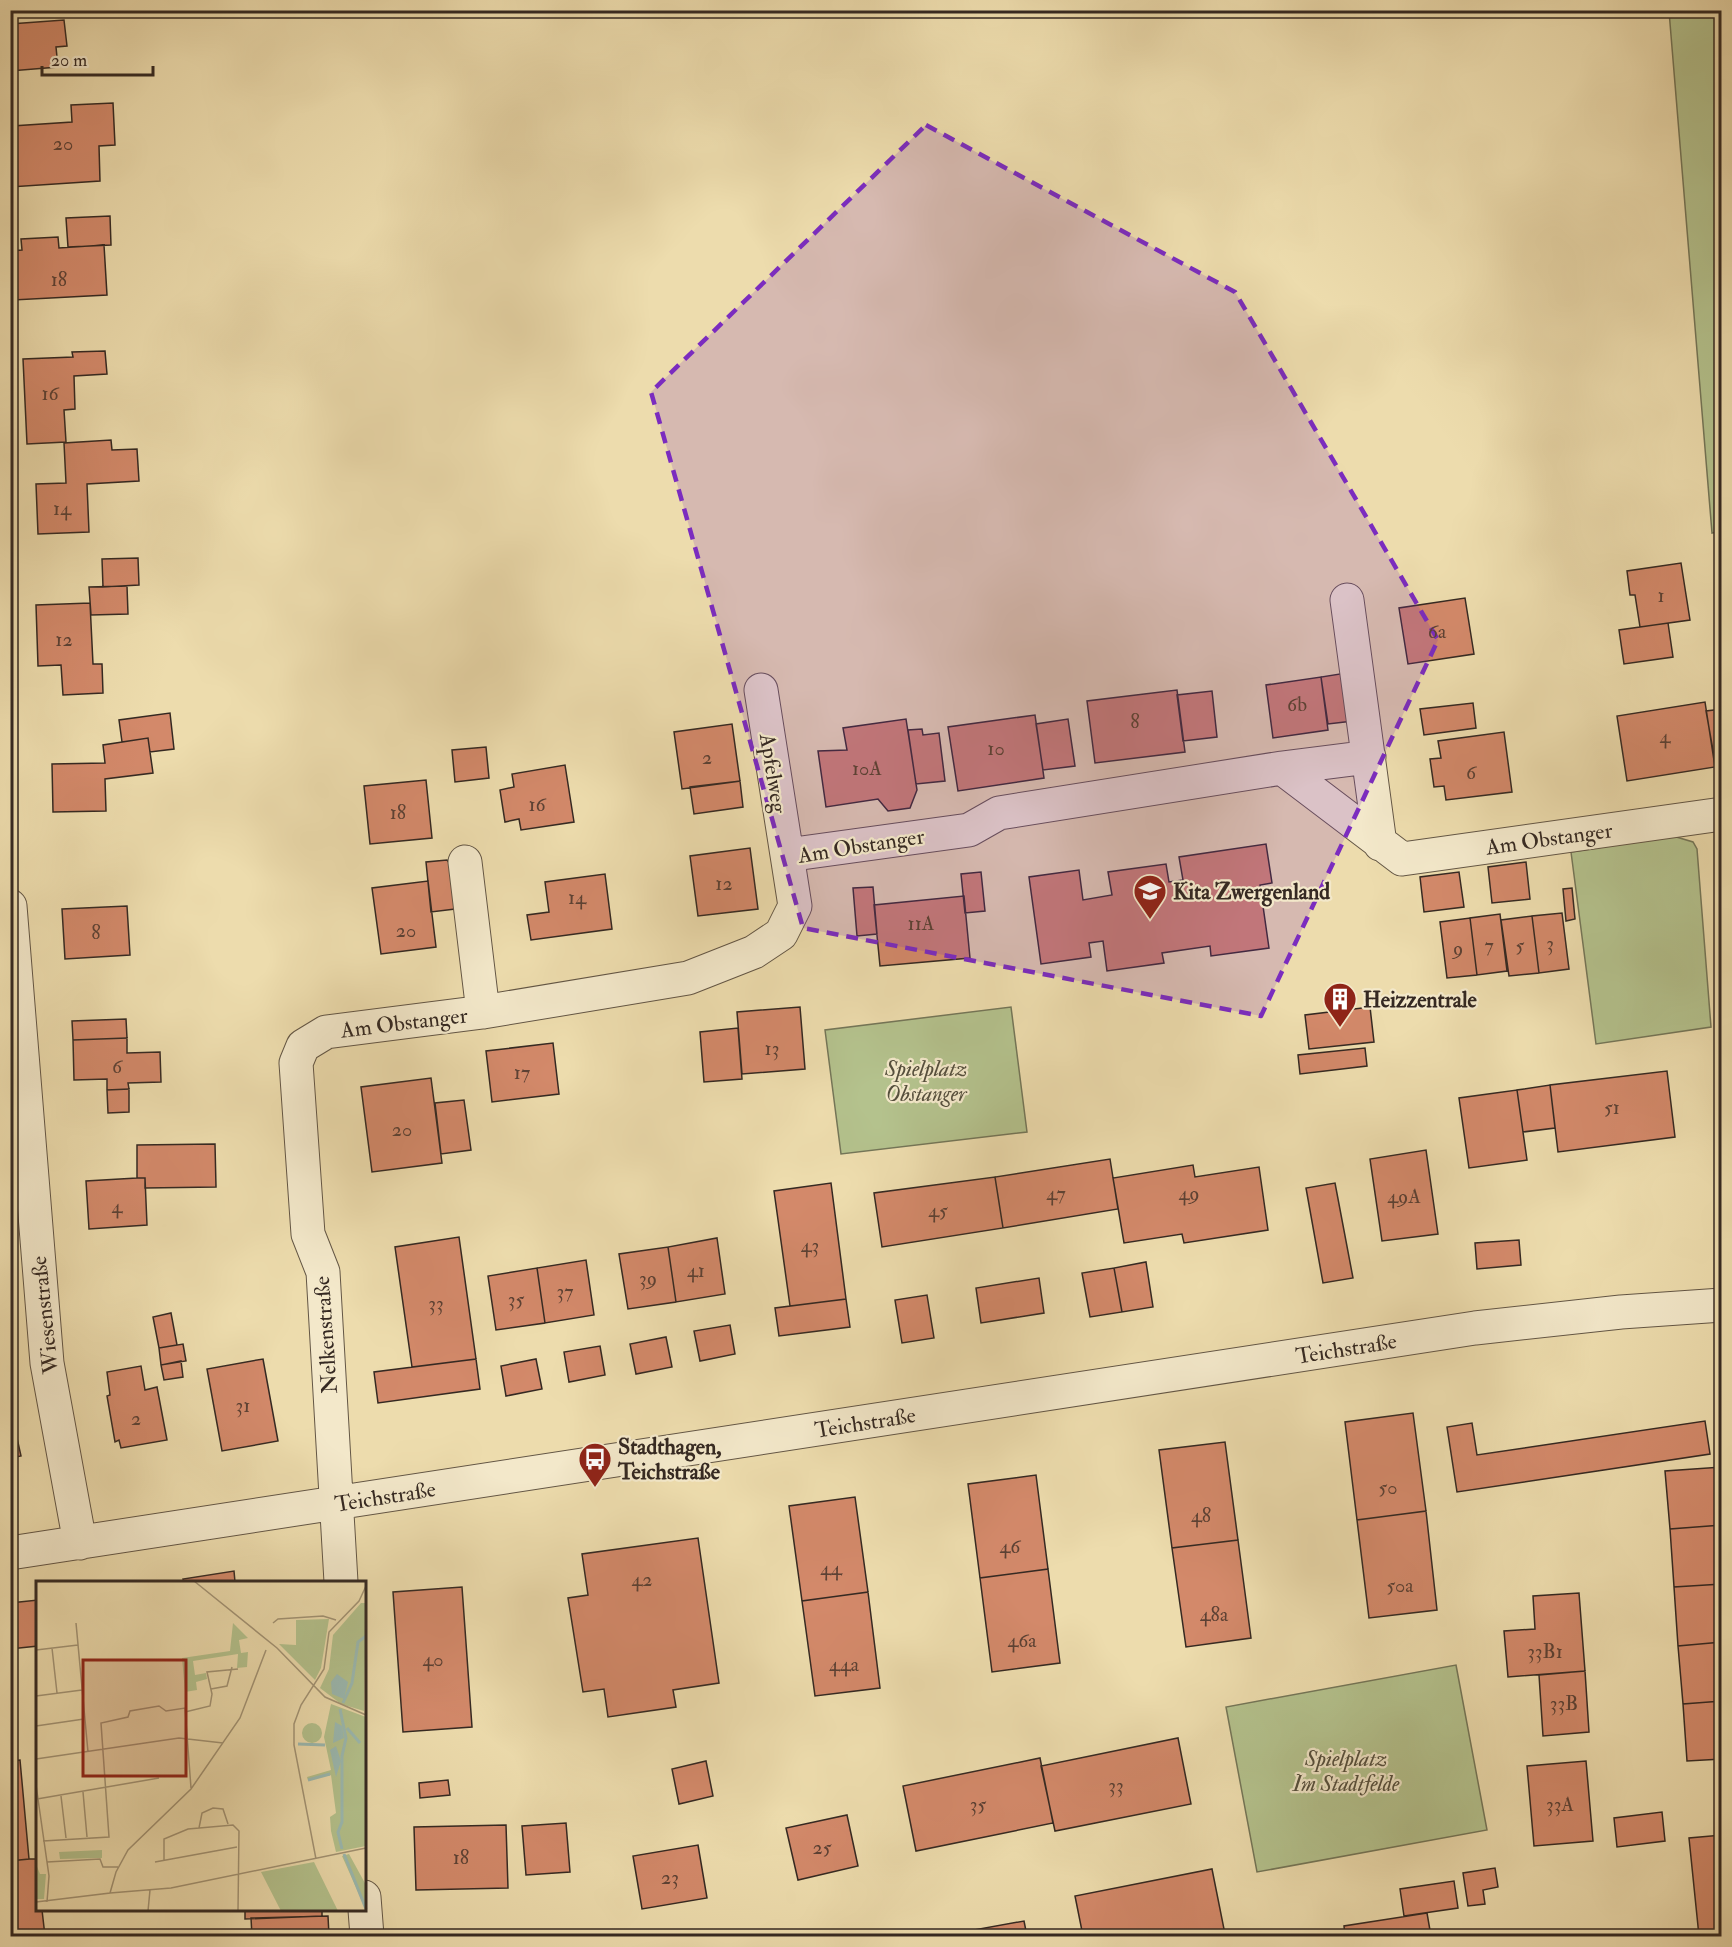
<svg xmlns="http://www.w3.org/2000/svg" width="1732" height="1947" viewBox="0 0 1732 1947" font-family="'IM FELL Double Pica',serif">
  <rect width="100%" height="100%" fill="#eddcad"/>
  <filter id="stains"><feTurbulence type="fractalNoise" baseFrequency=".00333" numOctaves="4"/><feColorMatrix values="0 0 0 0 .2 0 0 0 0 .09 0 0 0 0 .02 0 0 0 .5 -.17"/></filter>
  <radialGradient id="worn" r=".72"><stop offset=".6" stop-color="#630" stop-opacity="0"/><stop offset="1" stop-color="#630" stop-opacity=".3"/></radialGradient>
  <path fill="#b4c28d" stroke="#747658" stroke-width="1.5" d="M 1669,11 L 1721,11 L 1722,531 L 1712,533 Z
    M 1673,836 L 1693,842 L 1697,849 L 1711,1027 L 1596,1044 L 1571,852 Z
    M 1011,1007 L 1027,1132 L 841,1154 L 825,1030 Z
    M 1456,1665 L 1487,1830 L 1257,1872 L 1226,1707 Z"/>
  <path fill="#d3896a" stroke="#352922" stroke-width="1.5" d="M 43,10 L 114,10 L 114,12 L 44,16 Z
    M 64,20 L 67,46 L 56,47 L 58,67 L 10,71 L 10,24 Z
    M 113,103 L 115,145 L 99,146 L 100,181 L 10,187 L 12,126 L 72,122 L 71,105 Z
    M 110,216 L 111,245 L 68,247 L 66,218 Z
    M 58,237 L 59,248 L 104,245 L 107,295 L 13,300 L 10,251 L 22,250 L 21,239 Z
    M 105,351 L 107,374 L 74,376 L 75,409 L 64,410 L 66,442 L 27,444 L 23,359 L 73,357 L 72,352 Z
    M 111,440 L 112,450 L 137,449 L 139,481 L 87,484 L 89,532 L 38,534 L 36,484 L 66,483 L 64,443 Z
    M 138,558 L 139,585 L 103,587 L 102,559 Z
    M 1681,563 L 1690,620 L 1640,627 L 1635,595 L 1630,595 L 1627,571 Z
    M 127,586 L 128,614 L 91,615 L 89,587 Z
    M 1465,598 L 1474,654 L 1408,664 L 1399,608 Z
    M 90,603 L 93,664 L 102,664 L 103,693 L 63,695 L 61,665 L 38,666 L 36,605 Z
    M 1668,623 L 1673,657 L 1624,664 L 1619,630 Z
    M 1346,673 L 1353,721 L 1328,724 L 1321,677 Z
    M 1321,677 L 1328,730 L 1273,738 L 1266,685 Z
    M 1177,690 L 1185,752 L 1095,763 L 1087,701 Z
    M 1212,691 L 1217,737 L 1183,741 L 1177,695 Z
    M 1705,702 L 1715,767 L 1627,781 L 1617,716 Z
    M 1473,703 L 1476,728 L 1424,735 L 1420,709 Z
    M 1722,709 L 1722,755 L 1714,756 L 1706,711 Z
    M 170,713 L 174,749 L 150,752 L 148,738 L 122,742 L 119,720 Z
    M 1035,715 L 1044,778 L 958,791 L 948,727 Z
    M 906,719 L 917,790 L 910,808 L 888,811 L 878,799 L 826,807 L 818,751 L 847,750 L 843,728 Z
    M 1068,719 L 1075,766 L 1043,770 L 1036,724 Z
    M 732,724 L 740,781 L 682,789 L 674,732 Z
    M 922,729 L 923,735 L 939,733 L 945,781 L 916,784 L 908,730 Z
    M 1504,732 L 1512,792 L 1446,800 L 1444,786 L 1434,787 L 1430,759 L 1441,758 L 1438,741 Z
    M 148,738 L 153,773 L 105,779 L 106,811 L 53,812 L 52,764 L 105,763 L 103,745 Z
    M 486,747 L 489,778 L 455,782 L 452,750 Z
    M 565,765 L 574,822 L 521,830 L 519,819 L 505,822 L 500,790 L 514,787 L 512,774 Z
    M 426,780 L 432,838 L 370,844 L 364,786 Z
    M 740,781 L 743,807 L 694,814 L 690,787 Z
    M 1266,844 L 1272,883 L 1260,885 L 1269,948 L 1211,956 L 1210,946 L 1162,953 L 1164,963 L 1107,971 L 1103,941 L 1089,943 L 1091,957 L 1041,964 L 1029,877 L 1079,870 L 1083,900 L 1112,895 L 1108,872 L 1166,864 L 1169,882 L 1183,880 L 1179,857 Z
    M 750,848 L 758,909 L 698,916 L 690,856 Z
    M 447,860 L 460,877 L 463,908 L 431,912 L 426,862 Z
    M 1526,862 L 1530,899 L 1492,903 L 1488,867 Z
    M 981,872 L 985,911 L 965,913 L 961,874 Z
    M 1459,872 L 1464,907 L 1424,912 L 1420,877 Z
    M 605,874 L 612,929 L 531,940 L 527,915 L 549,912 L 545,882 Z
    M 428,881 L 436,947 L 381,954 L 372,888 Z
    M 873,887 L 877,934 L 857,936 L 853,888 Z
    M 1572,888 L 1575,919 L 1566,921 L 1563,889 Z
    M 964,896 L 970,958 L 880,966 L 874,905 Z
    M 127,906 L 130,955 L 65,959 L 62,909 Z
    M 1562,913 L 1569,969 L 1539,973 L 1532,916 Z
    M 1500,914 L 1507,971 L 1477,975 L 1470,918 Z
    M 1532,916 L 1539,973 L 1509,976 L 1501,920 Z
    M 1470,918 L 1477,975 L 1447,978 L 1440,922 Z
    M 800,1007 L 805,1069 L 742,1074 L 737,1012 Z
    M 1370,1007 L 1374,1042 L 1309,1049 L 1305,1015 Z
    M 126,1019 L 127,1038 L 73,1040 L 72,1021 Z
    M 738,1028 L 742,1079 L 704,1082 L 700,1032 Z
    M 127,1038 L 127,1053 L 160,1052 L 161,1082 L 128,1083 L 129,1089 L 107,1090 L 107,1079 L 74,1080 L 73,1040 Z
    M 553,1043 L 559,1094 L 492,1102 L 486,1051 Z
    M 1365,1048 L 1367,1066 L 1300,1074 L 1298,1055 Z
    M 1667,1071 L 1675,1137 L 1558,1152 L 1550,1085 Z
    M 431,1078 L 442,1163 L 372,1172 L 361,1087 Z
    M 1550,1085 L 1555,1128 L 1523,1132 L 1517,1090 Z
    M 129,1089 L 129,1112 L 108,1113 L 107,1090 Z
    M 1517,1090 L 1527,1160 L 1469,1168 L 1459,1098 Z
    M 464,1100 L 471,1150 L 441,1154 L 435,1103 Z
    M 215,1144 L 216,1187 L 145,1188 L 145,1178 L 137,1178 L 137,1145 Z
    M 1426,1150 L 1438,1234 L 1382,1241 L 1370,1159 Z
    M 1110,1159 L 1118,1209 L 1003,1228 L 995,1177 Z
    M 1193,1165 L 1195,1177 L 1259,1167 L 1268,1230 L 1184,1243 L 1182,1234 L 1124,1243 L 1113,1178 Z
    M 995,1177 L 1003,1228 L 882,1247 L 874,1193 Z
    M 137,1178 L 145,1178 L 147,1225 L 89,1229 L 86,1181 Z
    M 831,1183 L 846,1299 L 790,1306 L 774,1191 Z
    M 1335,1183 L 1353,1278 L 1323,1283 L 1306,1188 Z
    M 459,1237 L 476,1359 L 412,1367 L 395,1247 Z
    M 717,1238 L 725,1294 L 676,1302 L 668,1247 Z
    M 1519,1240 L 1521,1265 L 1477,1269 L 1475,1243 Z
    M 668,1247 L 676,1302 L 628,1309 L 619,1254 Z
    M 586,1260 L 594,1315 L 545,1323 L 537,1268 Z
    M 1146,1262 L 1153,1307 L 1122,1312 L 1114,1268 Z
    M 537,1268 L 545,1323 L 496,1330 L 488,1276 Z
    M 1114,1268 L 1122,1312 L 1090,1317 L 1082,1273 Z
    M 1039,1278 L 1044,1313 L 981,1323 L 976,1288 Z
    M 927,1295 L 934,1338 L 902,1343 L 895,1300 Z
    M 846,1299 L 850,1327 L 779,1336 L 775,1308 Z
    M 171,1313 L 177,1345 L 159,1348 L 153,1317 Z
    M 730,1325 L 735,1354 L 700,1361 L 694,1331 Z
    M 666,1337 L 672,1367 L 636,1374 L 630,1344 Z
    M 183,1344 L 186,1361 L 161,1365 L 159,1348 Z
    M 600,1346 L 605,1375 L 569,1382 L 564,1352 Z
    M 263,1359 L 278,1441 L 222,1451 L 207,1369 Z
    M 476,1359 L 480,1389 L 378,1403 L 374,1372 Z
    M 536,1359 L 542,1389 L 506,1396 L 501,1366 Z
    M 181,1361 L 183,1377 L 164,1380 L 161,1365 Z
    M 141,1366 L 145,1390 L 157,1387 L 167,1440 L 121,1448 L 119,1440 L 115,1442 L 107,1396 L 110,1395 L 107,1372 Z
    M 10,1407 L 21,1456 L 10,1458 Z
    M 1413,1413 L 1426,1511 L 1357,1520 L 1345,1422 Z
    M 1705,1421 L 1710,1454 L 1457,1492 L 1447,1427 L 1472,1423 L 1477,1455 Z
    M 1225,1442 L 1238,1540 L 1172,1548 L 1159,1450 Z
    M 1722,1467 L 1722,1525 L 1670,1529 L 1665,1471 Z
    M 1036,1475 L 1048,1569 L 980,1578 L 968,1484 Z
    M 855,1497 L 868,1592 L 802,1601 L 789,1506 Z
    M 1426,1511 L 1437,1610 L 1369,1618 L 1357,1520 Z
    M 1722,1525 L 1722,1584 L 1674,1587 L 1670,1529 Z
    M 698,1538 L 719,1683 L 673,1690 L 676,1707 L 608,1717 L 604,1689 L 583,1692 L 568,1598 L 588,1595 L 582,1554 Z
    M 1238,1540 L 1251,1638 L 1186,1647 L 1172,1548 Z
    M 1048,1569 L 1060,1663 L 992,1672 L 980,1578 Z
    M 234,1571 L 235,1582 L 184,1582 L 183,1579 Z
    M 1722,1584 L 1722,1642 L 1678,1646 L 1674,1587 Z
    M 462,1587 L 472,1727 L 403,1732 L 393,1592 Z
    M 868,1592 L 880,1688 L 815,1696 L 802,1601 Z
    M 1579,1593 L 1585,1671 L 1508,1677 L 1504,1631 L 1535,1629 L 1533,1596 Z
    M 38,1600 L 38,1646 L 10,1649 L 10,1603 Z
    M 1722,1642 L 1722,1701 L 1683,1704 L 1678,1646 Z
    M 1585,1671 L 1589,1732 L 1543,1736 L 1539,1675 Z
    M 1722,1701 L 1722,1759 L 1687,1761 L 1683,1704 Z
    M 1178,1738 L 1191,1804 L 1055,1831 L 1041,1766 Z
    M 1040,1758 L 1053,1823 L 916,1851 L 903,1786 Z
    M 20,1760 L 29,1859 L 10,1861 L 10,1761 Z
    M 706,1761 L 713,1796 L 679,1804 L 672,1769 Z
    M 1586,1761 L 1593,1841 L 1534,1846 L 1527,1766 Z
    M 448,1780 L 450,1795 L 420,1798 L 419,1783 Z
    M 1662,1812 L 1665,1841 L 1617,1847 L 1614,1818 Z
    M 847,1815 L 858,1866 L 798,1880 L 786,1828 Z
    M 566,1823 L 570,1872 L 526,1875 L 522,1826 Z
    M 506,1825 L 508,1888 L 416,1890 L 414,1827 Z
    M 1722,1835 L 1722,1936 L 1699,1936 L 1689,1838 Z
    M 698,1845 L 707,1898 L 642,1909 L 633,1856 Z
    M 29,1859 L 38,1859 L 38,1910 L 42,1910 L 45,1936 L 10,1936 L 10,1861 Z
    M 1495,1868 L 1498,1887 L 1483,1890 L 1485,1904 L 1468,1906 L 1463,1873 Z
    M 1212,1869 L 1225,1934 L 1211,1936 L 1083,1936 L 1075,1896 Z
    M 1454,1881 L 1458,1908 L 1404,1916 L 1400,1889 Z
    M 245,1910 L 322,1910 L 322,1916 L 245,1919 Z
    M 1427,1913 L 1431,1936 L 1345,1936 L 1344,1926 Z
    M 328,1916 L 329,1936 L 252,1936 L 251,1918 Z
    M 1024,1921 L 1027,1936 L 969,1936 L 968,1931 Z"/>
  <g fill="none" stroke-linecap="round" stroke-linejoin="round">
    <defs>
      <path id="minor" d="M 1347,600 L 1380,844
        M 761,690 L 787,855
        M 1282,768 L 1369,757
        M 465,862 L 483,1012
        M 10,906 L 47,1363 L 80,1543
        M 10,1553 L 1475,1328 L 1621,1312 L 1722,1305
        M 341,1582 L 323,1272 L 308,1234 L 296,1063 L 303,1046 L 326,1032 L 483,1012 L 688,978 L 754,952 L 781,934 L 795,906 L 787,855 L 969,830 L 999,813 L 1282,768 L 1402,859 L 1722,814
        M 364,1897 L 367,1936"/>
    </defs>
    <use href="#minor" stroke="#635645" stroke-width="35"/>
    <use href="#minor" stroke="#f3e8ca" stroke-width="33"/>
  </g>
  <path fill="#7b2cbf" fill-opacity="0.2" stroke="#7b2cbf" stroke-width="4.5" stroke-dasharray="12 8" stroke-linejoin="round" d="M 926,125 L 1235,292 L 1438,640 L 1261,1016 L 803,928 L 651,392 Z"/>
  <defs>
    <symbol id="school-pin" viewBox="-11 -11 22 30"><path d="M0 17L-7.5 6A9.5 9.5 0 1 1 7.5 6Z" fill="#8f2418" stroke="#f3e8ca"/><path d="M0-5L7-2L0 1L-7-2ZM-4 1L0 2.5L4 1V4Q0 6-4 4Z" fill="#fff"/></symbol>
    <symbol id="building-pin" viewBox="-11 -11 22 30"><path d="M0 17L-7.5 6A9.5 9.5 0 1 1 7.5 6Z" fill="#8f2418" stroke="#f3e8ca"/><path d="M-4-6H4V6H1V3H-1V6H-4ZM-2.5-4.3h1.7v1.8h-1.7ZM.8-4.3h1.7v1.8H.8ZM-2.5-1h1.7V.8h-1.7ZM.8-1h1.7V.8H.8Z" fill="#fff"/></symbol>
    <symbol id="bus-pin" viewBox="-11 -11 22 30"><path d="M0 17L-7.5 6A9.5 9.5 0 1 1 7.5 6Z" fill="#8f2418" stroke="#f3e8ca"/><path d="M-5-6H5V4H4V6H2V4H-2V6H-4V4H-5ZM-3.5-4V0h7V-4ZM-3.5 1.2v1.5H-2V1.2ZM2 1.2v1.5H3.5V1.2Z" fill="#fff"/></symbol>
  </defs>
  <g fill-rule="evenodd">
    <use href="#school-pin" x="1131" y="872" width="38" height="52"/>
    <use href="#building-pin" x="1321" y="980" width="38" height="52"/>
    <use href="#bus-pin" x="576" y="1440" width="38" height="52"/>
  </g>
  <g text-anchor="middle" stroke-width="4.5" stroke-linejoin="round" paint-order="stroke">
    <g font-size="20" fill="#5c4134">
      <text x="63" y="150">20</text>
      <text x="59" y="286">18</text>
      <text x="50" y="400">16</text>
      <text x="62" y="515">14</text>
      <text x="1661" y="602">1</text>
      <text x="1437" y="638">6a</text>
      <text x="64" y="646">12</text>
      <text x="1297" y="711">6b</text>
      <text x="1135" y="728">8</text>
      <text x="1665" y="743">4</text>
      <text x="996" y="755">10</text>
      <text x="707" y="764">2</text>
      <text x="867" y="775">10A</text>
      <text x="1471" y="779">6</text>
      <text x="537" y="811">16</text>
      <text x="398" y="819">18</text>
      <text x="724" y="890">12</text>
      <text x="577" y="904">14</text>
      <text x="921" y="930">11A</text>
      <text x="406" y="937">20</text>
      <text x="96" y="939">8</text>
      <text x="1550" y="950">3</text>
      <text x="1489" y="952">7</text>
      <text x="1520" y="952">5</text>
      <text x="1458" y="955">9</text>
      <text x="772" y="1055">13</text>
      <text x="117" y="1073">6</text>
      <text x="522" y="1079">17</text>
      <text x="1612" y="1114">51</text>
      <text x="402" y="1136">20</text>
      <text x="1056" y="1200">47</text>
      <text x="1189" y="1200">49</text>
      <text x="1404" y="1203">49A</text>
      <text x="117" y="1213">4</text>
      <text x="938" y="1217">45</text>
      <text x="810" y="1252">43</text>
      <text x="696" y="1277">41</text>
      <text x="648" y="1285">39</text>
      <text x="565" y="1298">37</text>
      <text x="516" y="1306">35</text>
      <text x="436" y="1310">33</text>
      <text x="243" y="1412">31</text>
      <text x="136" y="1425">2</text>
      <text x="1388" y="1494">50</text>
      <text x="1201" y="1522">48</text>
      <text x="1010" y="1553">46</text>
      <text x="831" y="1575">44</text>
      <text x="642" y="1586">42</text>
      <text x="1400" y="1592">50a</text>
      <text x="1214" y="1621">48a</text>
      <text x="1022" y="1647">46a</text>
      <text x="1545" y="1658">33B1</text>
      <text x="433" y="1666">40</text>
      <text x="844" y="1671">44a</text>
      <text x="1564" y="1710">33B</text>
      <text x="1116" y="1792">33</text>
      <text x="978" y="1811">35</text>
      <text x="1560" y="1811">33A</text>
      <text x="822" y="1854">25</text>
      <text x="461" y="1864">18</text>
      <text x="670" y="1884">23</text>
    </g>
    <g font-size="22" fill="#352922" stroke="#f3e8ca">
      <text transform="translate(774 773) rotate(81)" y="8">Apfelweg</text>
      <text transform="translate(1549 838) rotate(-8)" y="8">Am Obstanger</text>
      <text transform="translate(861 845) rotate(-9)" y="8">Am Obstanger</text>
      <text transform="translate(404 1022) rotate(-7)" y="8">Am Obstanger</text>
      <text transform="translate(44 1315) rotate(-96)" y="8">Wiesenstraße</text>
      <text transform="translate(325 1335) rotate(-94)" y="8">Nelkenstraße</text>
      <text transform="translate(1346 1348) rotate(-9)" y="8">Teichstraße</text>
      <text transform="translate(865 1422) rotate(-9)" y="8">Teichstraße</text>
      <text transform="translate(385 1496) rotate(-9)" y="8">Teichstraße</text>
    </g>
    <g font-size="22" font-weight="bold" fill="#352922" stroke="#f3e8ca" text-anchor="start">
      <text x="1173" y="899">Kita Zwergenland</text>
      <text x="1363" y="1007">Heizzentrale</text>
      <text x="618" y="1454">Stadthagen,<tspan x="618" dy="25">Teichstraße</tspan></text>
    </g>
    <g font-size="22" font-style="italic" fill="#554f3d" stroke="#f3e8ca">
      <text x="926" y="1076">Spielplatz<tspan x="926" dy="25">Obstanger</tspan></text>
      <text x="1346" y="1766">Spielplatz<tspan x="1346" dy="25">Im Stadtfelde</tspan></text>
    </g>
  </g>
  <g transform="translate(36 1581)">
    <rect width="330" height="330" fill="#eddcad"/>
    <path d="M 325,22 L 330,22 L 328,130 L 305,123 L 284,107 L 293,88 L 297,54 ZM 293,38 L 285,87 L 279,99 L 243,63 L 260,64 L 260,39 ZM 197,42 L 212,57 L 203,59 L 205,72 L 212,71 L 211,86 L 201,87 L 202,73 L 157,80 L 159,94 L 170,92 L 171,98 L 160,101 L 161,109 L 149,111 L 146,77 L 194,70 ZM 295,123 L 330,136 L 330,265 L 300,271 L 295,250 L 294,236 L 300,232 L 295,194 L 272,199 L 271,196 L 295,189 L 288,156 ZM266 152a10 10 0 1 1 20 0a10 10 0 1 1-20 0ZM 66,269 L 66,277 L 24,278 L 23,271 ZM 313,273 L 330,304 L 330,329 L 306,275 ZM 278,281 L 302,330 L 245,330 L 225,291 ZM 0,283 L 4,293 L 10,293 L 8,318 L 0,318 Z" fill="#b4c28d"/>
    <path d="M 301,93 L 312,101 L 308,118 L 296,113 L 295,101 ZM 299,141 L 306,145 L 308,157 L 297,162 ZM 300,165 L 305,180 L 300,196 L 294,169 Z" fill="#9bbab2"/>
    <path fill="none" stroke="#9bbab2" stroke-width="3" d="M 307,122 L 316,102 L 322,61 L 330,55M 304,128 L 310,157 L 306,175 L 306,241 L 302,251 L 306,268M 311,147 L 324,162M 262,163 L 289,164M 272,199 L 294,193M 308,273 L 330,328"/>
    <path fill="none" stroke="#a39475" stroke-width="1.5" d="M 158,0 L 241,67 L 289,116 L 330,134M 40,42 L 52,171M 237,42 L 242,38 L 287,35 L 300,39M 16,67 L 21,112M 0,69 L 42,64M 175,108 L 191,105 L 196,86M 0,115 L 46,109M 149,131 L 174,125 L 176,113 L 171,91 L 202,88M 0,145 L 48,138M 0,178 L 143,157 L 187,162M 0,204 L 13,295 L 11,321M 47,211 L 51,256M 25,215 L 30,257M 1,218 L 123,197M 163,247 L 166,232 L 177,227 L 187,228 L 192,243M 7,260 L 73,256 L 65,142 L 92,136 L 94,130 L 123,125 L 130,130 L 149,127 L 155,207M 280,278 L 258,164 L 258,143 L 265,124 L 288,88 L 293,51 L 323,20 L 330,5M 128,280 L 128,258 L 152,248 L 197,244 L 203,250 L 202,330M 11,281 L 64,278 L 67,286 L 82,286M 119,281 L 201,266M 74,312 L 135,307 L 330,267M 0,321 L 74,312 L 80,291 L 92,269 L 155,208 L 204,137 L 230,69M 112,330 L 114,309"/>
    <path fill="#8f2418" fill-opacity="0.15" stroke="#8f2418" stroke-width="3" d="M 47,79 L 150,79 L 150,195 L 47,195 Z"/>
    <rect width="330" height="330" fill="none" stroke="#352922" stroke-width="3"/>
  </g>
  <rect width="1732" height="1947" fill="none" stroke="#eddcad" stroke-width="36"/>
  <rect x="12" y="12" width="1708" height="1923" fill="none" stroke="#352922" stroke-width="3"/>
  <rect x="18" y="18" width="1696" height="1911" fill="none" stroke="#352922" stroke-width="1.5"/>
  <path d="M42 66v9h111v-9" fill="none" stroke="#352922" stroke-width="3"/>
  <text x="51" y="66" font-size="18" fill="#352922" stroke="#f3e8ca" stroke-width="4.5" paint-order="stroke">20 m</text>
  <rect width="100%" height="100%" filter="url(#stains)"/>
  <rect width="100%" height="100%" fill="url(#worn)"/>
</svg>
